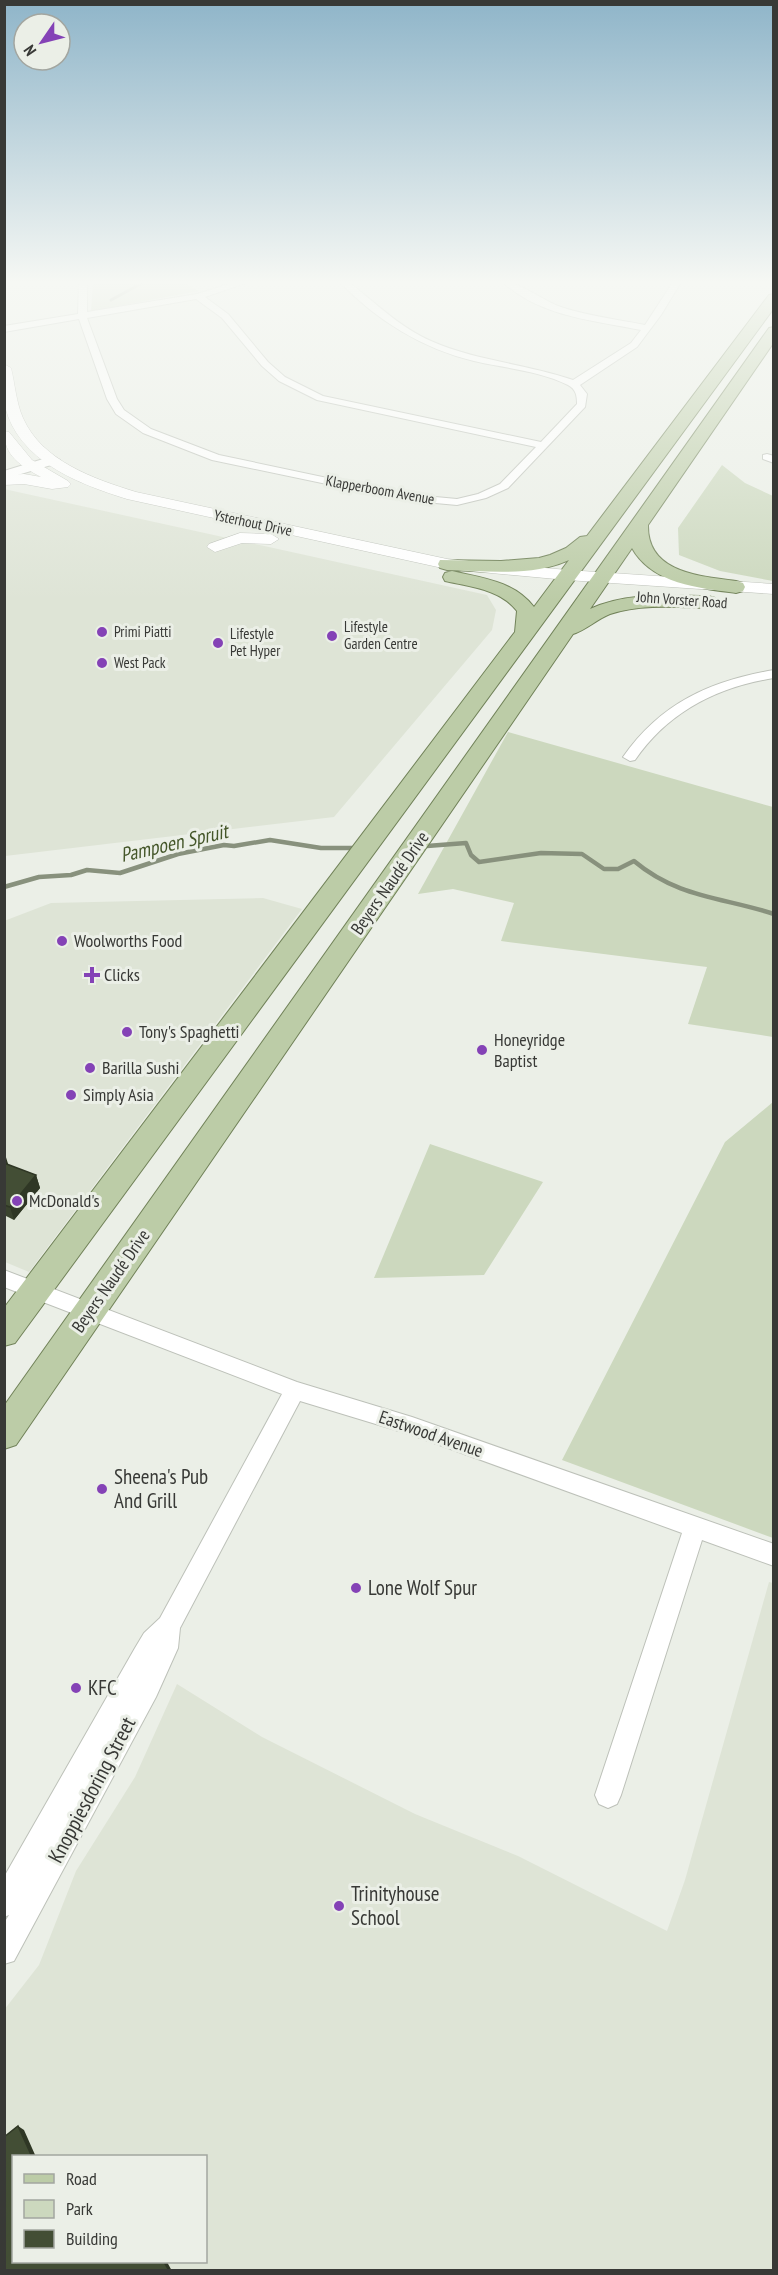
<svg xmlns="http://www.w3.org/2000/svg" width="778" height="2275" viewBox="0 0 778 2275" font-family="'PT Sans Narrow',sans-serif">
  <rect width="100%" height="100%" fill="#ebefe7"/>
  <path fill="#dee4d6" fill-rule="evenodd" d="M 4,489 L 487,595 L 496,610 L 492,630 L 334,817 L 5,856 Z
    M 263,898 L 302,909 L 29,1272 L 5,1262 L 4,921 L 51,903 Z
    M 769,1582 L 773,1583 L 773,2270 L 5,2270 L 4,2010 L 39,1965 L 76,1871 L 135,1777 L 177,1684 L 262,1737 L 415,1814 L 518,1856 L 667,1931 L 685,1880 ZM 14,2156 L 206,2156 L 206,2262 L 14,2262 Z"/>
  <path fill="#ccd8be" d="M 93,282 L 182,282 L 199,291 L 91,311 Z
    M 722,465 L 745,483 L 773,496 L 773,581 L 720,571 L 679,555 L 678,528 Z
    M 508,732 L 773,807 L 773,1037 L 688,1024 L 707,967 L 501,941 L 514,903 L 453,889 L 418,894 Z
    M 773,1102 L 774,1102 L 773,1538 L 562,1460 L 725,1142 Z
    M 430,1144 L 543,1182 L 484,1275 L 374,1278 Z"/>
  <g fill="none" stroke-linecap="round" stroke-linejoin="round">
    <path stroke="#88917d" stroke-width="3" d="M 111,300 L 144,282"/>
    <path stroke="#88917d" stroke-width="4.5" d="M 427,846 L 466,843 L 471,855 L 479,862 L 541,853 L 582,854 L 604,869 L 618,869 L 634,861 C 678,898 722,897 774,914
      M 4,887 L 39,877 L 71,875 L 87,870 L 120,873 L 178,854 L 224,845 L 234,846 L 270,840 L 321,848 L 352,848"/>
    <defs>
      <path id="minor" d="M 79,282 L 87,282 L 87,312 L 197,294 L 235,282 L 248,282 L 205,297 L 228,314 L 268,362 L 285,377 L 323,396 L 541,442 L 577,404 C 577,396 576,389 568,385 C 540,371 504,368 474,361 C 423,349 376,320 340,282 L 349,282 C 375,303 401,328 431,341 C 476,361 527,364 573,380 L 631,343 L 641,330 C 595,321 538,316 503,282 C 519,282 541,299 558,306 C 586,316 616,319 645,325 L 673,282 L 681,282 L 661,315 L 637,347 L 580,385 L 587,394 L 585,407 L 508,488 L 486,498 L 457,505 L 403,500 L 212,460 L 143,433 L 116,414 L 107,399 L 79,319 L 4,332 L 4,326 L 78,314 ZM 196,299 L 222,318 L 262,366 L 279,381 L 317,400 L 536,447 L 500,484 L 478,494 L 457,499 L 403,494 L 219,455 L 151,429 L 124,410 L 117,399 L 87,318 Z
        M 767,454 L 774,456 L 774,463 L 763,459 L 763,455 Z
        M 774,670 L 774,678 C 717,687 668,712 635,760 L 630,761 L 623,757 C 661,703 710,681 774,670 Z
        M 4,1270 L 297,1382 L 412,1417 L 774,1544 L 774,1566 L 702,1540 L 621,1795 L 617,1804 L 608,1808 L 599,1804 L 595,1795 L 682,1533 L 412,1435 L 300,1401 L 180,1628 L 178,1648 L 156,1697 L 14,1961 L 4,1964 L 4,1923 L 9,1915 L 4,1917 L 4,1877 L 135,1648 L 144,1633 L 160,1618 L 282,1394 L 4,1287 Z"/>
      <path id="tertiary" d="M 53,456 L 60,460 L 58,463 L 4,479 L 4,471 Z"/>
      <path id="secondary" d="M 4,364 L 11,368 C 15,384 16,402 23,418 C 42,461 94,479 136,492 L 447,559 L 567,570 L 774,584 L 774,594 L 567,580 L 447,569 L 127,499 C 79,484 18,461 5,406 C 2,393 4,378 4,364 Z
        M 4,431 L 9,432 L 32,460 L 68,481 L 71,484 L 68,487 L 52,489 L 24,484 L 4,485 L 4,475 L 24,474 L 41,477 C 21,466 4,456 4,431 Z
        M 240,533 L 271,534 L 279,539 L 271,544 L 242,543 L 215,552 L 207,547 L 209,544 Z"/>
      <path id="primary" d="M 774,294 L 774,308 L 15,1343 L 4,1346 L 4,1308 L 515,632 L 517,611 C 500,589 471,587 445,581 L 443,577 L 445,573 L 452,571 C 482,578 514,581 534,607 L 569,560 C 532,577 487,571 447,570 L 440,568 L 438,564 L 440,560 L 501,561 L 539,558 L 550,555 L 566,548 L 580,537 L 587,536 L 769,295 Z
        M 774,327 L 774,342 L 648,525 C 647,573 699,576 736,581 L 743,583 L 745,587 L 743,591 L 736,593 C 699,588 652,584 632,548 L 590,609 C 627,592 669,596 708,596 L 715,598 L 718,602 L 715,606 L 708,608 C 676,607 641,604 610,614 C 597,619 586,630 573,634 L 16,1445 L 4,1449 L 4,1406 L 769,328 Z"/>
    </defs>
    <use href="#minor" stroke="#bdc1b9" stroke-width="2"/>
    <use href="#tertiary" stroke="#bdc1b9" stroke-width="2"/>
    <use href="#secondary" stroke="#bdc1b9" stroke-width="1"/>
    <use href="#primary" stroke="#718259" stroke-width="2"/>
    <use href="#minor" fill="#fff" fill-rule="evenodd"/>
    <use href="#tertiary" fill="#fff" fill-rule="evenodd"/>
    <use href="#secondary" fill="#fff" fill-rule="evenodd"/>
    <use href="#primary" fill="#bccca7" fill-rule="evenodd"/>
  </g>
  <path fill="#3a432e" d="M 4,1154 L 8,1165 L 36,1175 L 40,1188 L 14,1220 L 4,1215 Z"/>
  <path fill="#2f3725" d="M 5,1154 L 9,1167 L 5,1175 L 4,1155 Z
    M 36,1175 L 40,1188 L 14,1220 L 10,1207 Z
    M 18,2126 L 24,2130 L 36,2157 L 32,2157 Z
    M 164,2262 L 167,2262 L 172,2271 L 169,2271 Z"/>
  <path fill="#434e35" stroke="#2f3725" stroke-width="1.5" d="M 4,1163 L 36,1175 L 10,1207 L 4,1205 Z
    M 18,2126 L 32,2157 L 14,2157 L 14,2262 L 164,2262 L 169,2271 L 4,2271 L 4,2137 Z"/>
  <linearGradient id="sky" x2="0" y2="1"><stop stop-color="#8fb5c9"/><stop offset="0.47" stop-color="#f6f8f4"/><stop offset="1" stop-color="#f6f8f4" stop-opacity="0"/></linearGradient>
  <rect width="778" height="601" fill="url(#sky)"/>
  <g fill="#8442b6" stroke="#ebefe7" stroke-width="2">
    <circle cx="102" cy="632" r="6"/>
    <circle cx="332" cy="636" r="6"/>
    <circle cx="218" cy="643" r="6"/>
    <circle cx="102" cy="663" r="6"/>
    <circle cx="62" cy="941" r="6"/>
    <path d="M89 966h6v6h6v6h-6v6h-6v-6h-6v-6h6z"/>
    <circle cx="127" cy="1032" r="6"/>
    <circle cx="482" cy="1050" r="6"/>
    <circle cx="90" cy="1068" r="6"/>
    <circle cx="71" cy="1095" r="6"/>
    <circle cx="17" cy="1201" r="6"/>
    <circle cx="102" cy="1489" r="6"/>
    <circle cx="356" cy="1588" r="6"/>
    <circle cx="76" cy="1688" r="6"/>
    <circle cx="339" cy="1906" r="6"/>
  </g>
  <g text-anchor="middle" stroke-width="6" stroke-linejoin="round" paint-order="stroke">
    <g font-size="15" fill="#383936" stroke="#ebefe7">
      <text transform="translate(380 490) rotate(10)" y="5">Klapperboom Avenue</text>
      <text transform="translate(253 523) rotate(12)" y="5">Ysterhout Drive</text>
      <text transform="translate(682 600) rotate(4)" y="5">John Vorster Road</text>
    </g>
    <g font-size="15" fill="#383936" stroke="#ebefe7" text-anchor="start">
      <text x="344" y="632">Lifestyle<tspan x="344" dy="17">Garden Centre</tspan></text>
      <text x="114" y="637">Primi Piatti</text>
      <text x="230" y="639">Lifestyle<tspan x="230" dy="17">Pet Hyper</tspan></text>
      <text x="114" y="668">West Pack</text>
    </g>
    <g font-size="18" fill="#383936" stroke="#ebefe7">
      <text transform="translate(390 883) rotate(-55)" y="6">Beyers Naudé Drive</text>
      <text transform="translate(111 1281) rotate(-55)" y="6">Beyers Naudé Drive</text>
      <text transform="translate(431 1434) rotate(19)" y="6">Eastwood Avenue</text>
    </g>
    <g font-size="18" fill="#383936" stroke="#ebefe7" text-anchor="start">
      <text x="74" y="947">Woolworths Food</text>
      <text x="104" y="981">Clicks</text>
      <text x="139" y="1038">Tony's Spaghetti</text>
      <text x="494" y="1046">Honeyridge<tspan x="494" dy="21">Baptist</tspan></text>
      <text x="102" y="1074">Barilla Sushi</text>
      <text x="83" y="1101">Simply Asia</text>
      <text x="29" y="1207">McDonald's</text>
    </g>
    <g font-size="20" font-style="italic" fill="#445629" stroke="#ebefe7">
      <text transform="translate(174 843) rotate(-13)" y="7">Pampoen Spruit</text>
    </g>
    <g font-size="21" fill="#383936" stroke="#ebefe7" text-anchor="start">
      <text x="114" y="1484">Sheena's Pub<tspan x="114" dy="24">And Grill</tspan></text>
      <text x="368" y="1595">Lone Wolf Spur</text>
      <text x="88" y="1695">KFC</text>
      <text x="351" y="1901">Trinityhouse<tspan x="351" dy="24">School</tspan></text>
    </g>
    <g font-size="21" fill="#383936" stroke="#ebefe7">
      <text transform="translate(92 1790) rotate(-62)" y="7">Knoppiesdoring Street</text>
    </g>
  </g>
  <rect width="778" height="2275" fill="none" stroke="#383936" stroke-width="12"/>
  <rect x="12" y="2155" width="195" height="108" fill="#ebefe7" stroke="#a3a6a0" stroke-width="1.5"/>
  <rect x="24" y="2174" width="30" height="9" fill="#bccca7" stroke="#a3a6a0" stroke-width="1.5"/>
  <text x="66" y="2185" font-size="18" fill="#383936">Road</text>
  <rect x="24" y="2200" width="30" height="18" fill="#ccd8be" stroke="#a3a6a0" stroke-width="1.5"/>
  <text x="66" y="2215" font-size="18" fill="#383936">Park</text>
  <rect x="24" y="2230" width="30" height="18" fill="#434e35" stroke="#a3a6a0" stroke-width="1.5"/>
  <text x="66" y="2245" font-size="18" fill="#383936">Building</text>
  <g transform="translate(42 42) rotate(235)"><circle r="28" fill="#ebefe7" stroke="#a3a6a0" stroke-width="1.5"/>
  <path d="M0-4.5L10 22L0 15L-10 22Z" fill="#8442b6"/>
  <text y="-9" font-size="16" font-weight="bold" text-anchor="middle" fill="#383936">N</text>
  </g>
</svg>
